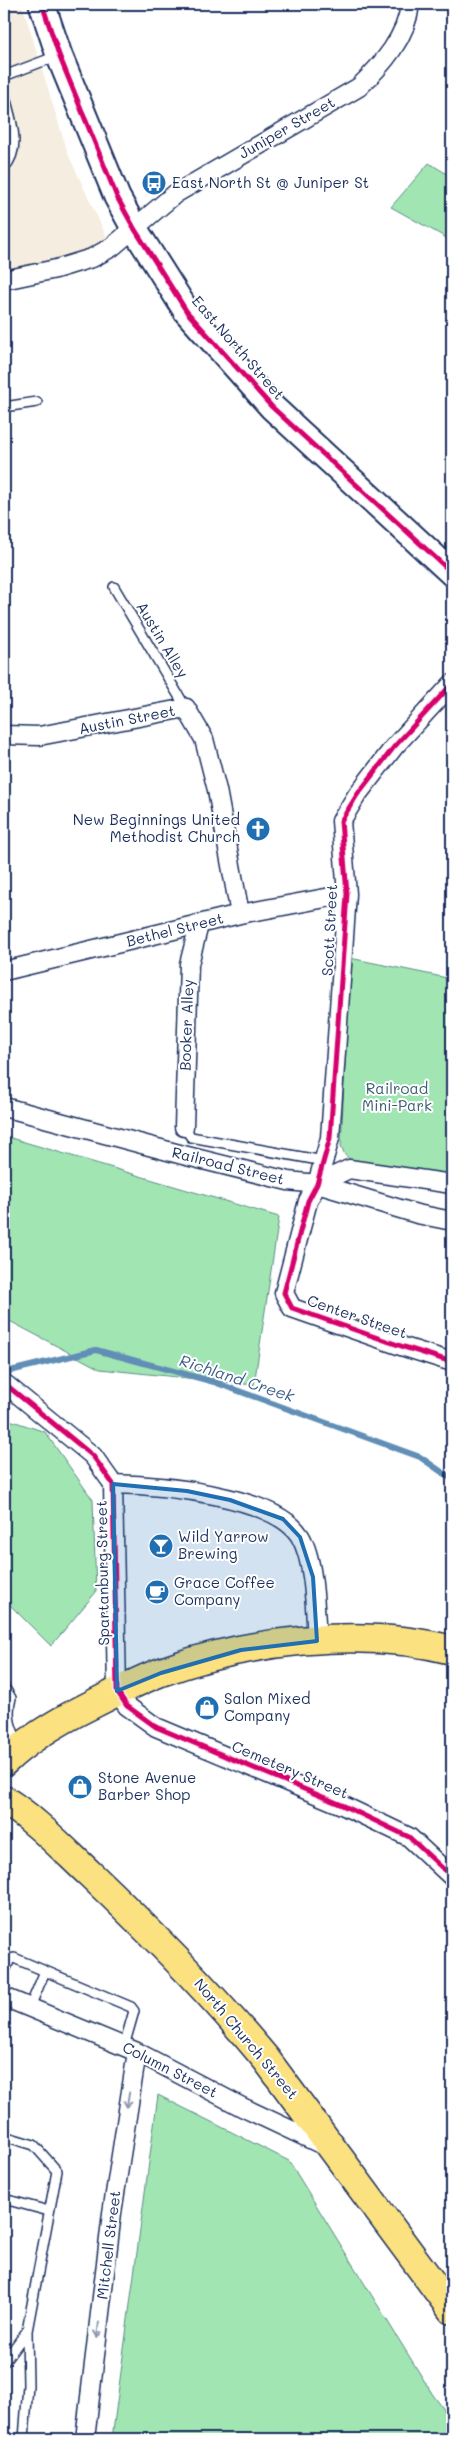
<svg xmlns="http://www.w3.org/2000/svg" width="456" height="2443" viewBox="0 0 456 2443" font-family="Mali,sans-serif">
  <rect width="100%" height="100%" fill="#fff"/>
  <filter id="ink" filterUnits="userSpaceOnUse"><feTurbulence type="fractalNoise" baseFrequency=".02" numOctaves="2"/><feDisplacementMap in="SourceGraphic" scale="10" xChannelSelector="R" yChannelSelector="G"/><feConvolveMatrix kernelMatrix="1 2 1 2 8 2 1 2 1" color-interpolation-filters="sRGB"/></filter>
  <g filter="url(#ink)">
    <path fill="#f5eddf" d="M 22,4 L 68,154 L 109,242 L 14,274 L 4,275 L 4,7 Z"/>
    <path fill="#a1e6b2" stroke="#5e8a88" d="M 429,163 L 452,177 L 452,241 L 391,207 Z
      M 350,958 L 452,979 L 452,1180 L 353,1162 L 345,1155 L 341,1146 Z
      M 4,1136 L 279,1217 L 254,1385 L 100,1369 L 4,1318 Z
      M 4,1418 L 45,1432 L 93,1500 L 96,1592 L 51,1646 L 4,1599 Z
      M 158,2095 L 289,2161 L 433,2395 L 452,2420 L 452,2439 L 112,2439 Z"/>
    <g fill="none" stroke-linecap="round" stroke-linejoin="round">
      <path stroke="#618eb6" stroke-width="6" d="M 4,1374 L 10,1371 L 96,1350 L 214,1382 L 420,1457 L 452,1479"/>
      <defs>
        <path id="service" d="M 4,76 L 57,56
          M 4,93 C 10,118 23,147 4,168
          M 4,407 L 37,402
          M 114,587 L 186,708
          M 184,1127 L 191,1137 L 324,1161
          M 4,1687 L 11,1698 C 6,1717 11,1729 20,1746
          M 4,1973 L 10,1959 L 14,1958 L 131,2007 L 134,2011 L 124,2046
          M 30,2007 L 45,1971
          M 4,2136 L 34,2145 L 57,2171 L 27,2331 L 4,2362
          M 4,2199 L 49,2211
          M 24,2439 L 28,2385 L 27,2331"/>
        <path id="minor" d="M 4,280 L 56,269 L 92,258 L 112,247 L 175,194 L 359,87 C 382,65 407,37 410,4
          M 452,684 L 394,747 L 357,795 L 341,821 L 347,894 L 330,1138 L 317,1184 L 308,1201 L 284,1293 L 292,1308 L 404,1347 L 452,1362
          M 4,735 L 39,736 L 186,708 L 204,739 L 217,790 L 240,914
          M 4,971 L 240,914 L 347,894
          M 4,1107 L 183,1155 L 288,1181 L 317,1184 L 417,1214 L 452,1221
          M 184,1127 L 189,964 L 199,925
          M 317,1184 L 349,1169 L 452,1184
          M 4,1383 L 93,1456 L 113,1484 L 117,1691 L 127,1706 L 156,1727 L 342,1805 L 409,1837 L 452,1877
          M 113,1484 C 159,1485 274,1495 300,1536 C 315,1561 315,1612 317,1641
          M 4,1997 L 137,2052 L 242,2107 L 327,2147
          M 85,2439 L 112,2213 L 137,2052"/>
        <path id="secondary" d="M 42,4 L 59,55 L 117,197 L 134,228 L 187,312 L 272,407 L 452,573"/>
        <path id="primary" d="M 4,1800 C 35,1819 63,1849 90,1874 C 152,1933 211,1993 266,2059 L 452,2310"/>
        <path id="trunk" d="M 4,1762 C 28,1739 59,1721 89,1706 C 113,1694 137,1681 161,1672 C 248,1640 362,1627 452,1650"/>
      </defs>
      <use href="#service" stroke="#1b2f5e" stroke-width="12"/>
      <use href="#minor" stroke="#1b2f5e" stroke-width="21"/>
      <use href="#secondary" stroke="#1b2f5e" stroke-width="29"/>
      <use href="#primary" stroke="#1b2f5e" stroke-width="31"/>
      <use href="#trunk" stroke="#1b2f5e" stroke-width="31"/>
      <use href="#service" stroke="#fff" stroke-width="9"/>
      <use href="#minor" stroke="#fff" stroke-width="18"/>
      <use href="#secondary" stroke="#fff" stroke-width="25"/>
      <use href="#primary" stroke="#fbe180" stroke-width="28"/>
      <use href="#trunk" stroke="#fbe180" stroke-width="28"/>
      <defs>
        <path id="cycleway" d="M 42,4 L 59,55 L 117,197 L 134,228 L 187,312 L 272,407 L 452,573
          M 452,684 L 394,747 L 357,795 L 341,821 L 347,894 L 330,1138 L 317,1184 L 308,1201 L 284,1293 L 292,1308 L 404,1347 L 452,1362
          M 4,1383 L 93,1456 L 113,1484 L 117,1691 L 127,1706 L 156,1727 L 342,1805 L 409,1837 L 452,1877"/>
      </defs>
      <use href="#cycleway" stroke="#fff" stroke-width="8"/>
      <use href="#cycleway" stroke="#d6006c" stroke-width="5"/>
    </g>
    <defs><path id="oneway-shaft" d="M-6 0H5M1.5-3L5.5 0L1.5 3" fill="none" stroke-width="1.6" stroke-linecap="round" stroke-linejoin="round" transform="scale(1.25)"/></defs>
    <g stroke="#8d97ae">
      <use href="#oneway-shaft" transform="translate(128 2100) rotate(99)"/>
      <use href="#oneway-shaft" transform="translate(98 2330) rotate(97)"/>
    </g>
  </g>
  <path fill="#1f6fb2" fill-opacity="0.2" stroke="#1f6fb2" stroke-width="4" stroke-linejoin="round" d="M 113,1484 L 187,1491 L 230,1500 L 283,1519 L 300,1537 L 313,1577 L 317,1641 L 241,1650 L 161,1673 L 117,1691 Z"/>
  <defs>
    <symbol id="bus-disc" viewBox="-11 -11 22 22"><circle r="9.5" fill="#1f6fb2" stroke="#fff"/><path d="M-5-6H5V4H4V6H2V4H-2V6H-4V4H-5ZM-3.5-4V0h7V-4ZM-3.5 1.2v1.5H-2V1.2ZM2 1.2v1.5H3.5V1.2Z" fill="#fff"/></symbol>
    <symbol id="church-disc" viewBox="-11 -11 22 22"><circle r="9.5" fill="#1f6fb2" stroke="#fff"/><path d="M-1.2-6h2.4v3.5h3.3v2.4h-3.3V6h-2.4V-.1h-3.3v-2.4h3.3Z" fill="#fff"/></symbol>
    <symbol id="bar-disc" viewBox="-11 -11 22 22"><circle r="9.5" fill="#1f6fb2" stroke="#fff"/><path d="M-6-5H6L.8 .8V4.5H3.5V6h-7V4.5H-.8V.8Z" fill="#fff"/></symbol>
    <symbol id="cafe-disc" viewBox="-11 -11 22 22"><circle r="9.5" fill="#1f6fb2" stroke="#fff"/><path d="M-5.5-4.5H6V0H3Q3 3.5 0 3.5H-2.5Q-5.5 3.5-5.5 0ZM3-3.2v2h1.7v-2ZM-6 4.5H4V6H-6Z" fill="#fff"/></symbol>
    <symbol id="shop-disc" viewBox="-11 -11 22 22"><circle r="9.5" fill="#1f6fb2" stroke="#fff"/><path d="M-5-2.5h2.3a2.7 3.5 0 0 1 5.4 0H5L5.5 6h-11ZM-1.5-2.5h3a1.5 2.3 0 0 0-3 0Z" fill="#fff"/></symbol>
  </defs>
  <g fill-rule="evenodd">
    <use href="#bus-disc" x="140" y="169" width="28" height="28"/>
    <use href="#church-disc" x="244" y="815" width="28" height="28"/>
    <use href="#bar-disc" x="147" y="1532" width="28" height="28"/>
    <use href="#cafe-disc" x="143" y="1578" width="28" height="28"/>
    <use href="#shop-disc" x="193" y="1694" width="28" height="28"/>
    <use href="#shop-disc" x="66" y="1773" width="28" height="28"/>
  </g>
  <g text-anchor="middle" stroke-width="4" stroke-linejoin="round" paint-order="stroke">
    <g font-size="15" fill="#1b2f5e" stroke="#fff">
      <text transform="translate(287 128) rotate(-30)" y="5">Juniper Street</text>
      <text transform="translate(238 348) rotate(49)" y="5">East North Street</text>
      <text transform="translate(162 640) rotate(59)" y="5">Austin Alley</text>
      <text transform="translate(127 720) rotate(-11)" y="5">Austin Street</text>
      <text transform="translate(175 930) rotate(-14)" y="5">Bethel Street</text>
      <text transform="translate(330 930) rotate(-87)" y="5">Scott Street</text>
      <text transform="translate(187 1025) rotate(-88)" y="5">Booker Alley</text>
      <text transform="translate(228 1166) rotate(14)" y="5">Railroad Street</text>
      <text transform="translate(357 1317) rotate(19)" y="5">Center Street</text>
      <text transform="translate(103 1573) rotate(-91)" y="5">Spartanburg Street</text>
      <text transform="translate(290 1770) rotate(23)" y="5">Cemetery Street</text>
      <text transform="translate(246 2039) rotate(50)" y="5">North Church Street</text>
      <text transform="translate(170 2070) rotate(27)" y="5">Column Street</text>
      <text transform="translate(109 2245) rotate(-83)" y="5">Mitchell Street</text>
    </g>
    <g font-size="15" fill="#1b2f5e" stroke="#fff" text-anchor="start">
      <text x="172" y="188">East North St @ Juniper St</text>
      <text x="240" y="825" text-anchor="end">New Beginnings United<tspan x="240" dy="17">Methodist Church</tspan></text>
      <text x="178" y="1542">Wild Yarrow<tspan x="178" dy="17">Brewing</tspan></text>
      <text x="174" y="1588">Grace Coffee<tspan x="174" dy="17">Company</tspan></text>
      <text x="224" y="1704">Salon Mixed<tspan x="224" dy="17">Company</tspan></text>
      <text x="98" y="1783">Stone Avenue<tspan x="98" dy="17">Barber Shop</tspan></text>
    </g>
    <g font-size="15" fill="#3c5d73" stroke="#fff">
      <text x="397" y="1094">Railroad<tspan x="397" dy="17">Mini-Park</tspan></text>
    </g>
    <g font-size="16" font-style="italic" fill="#3e5e8a" stroke="#fff">
      <text transform="translate(237 1378) rotate(18)" y="6">Richland Creek</text>
    </g>
  </g>
  <rect width="456" height="2443" fill="none" stroke="#fff" stroke-width="20"/>
  <rect x="10" y="10" width="436" height="2423" fill="none" stroke="#1b2f5e" stroke-width="2" filter="url(#ink)"/>
</svg>
